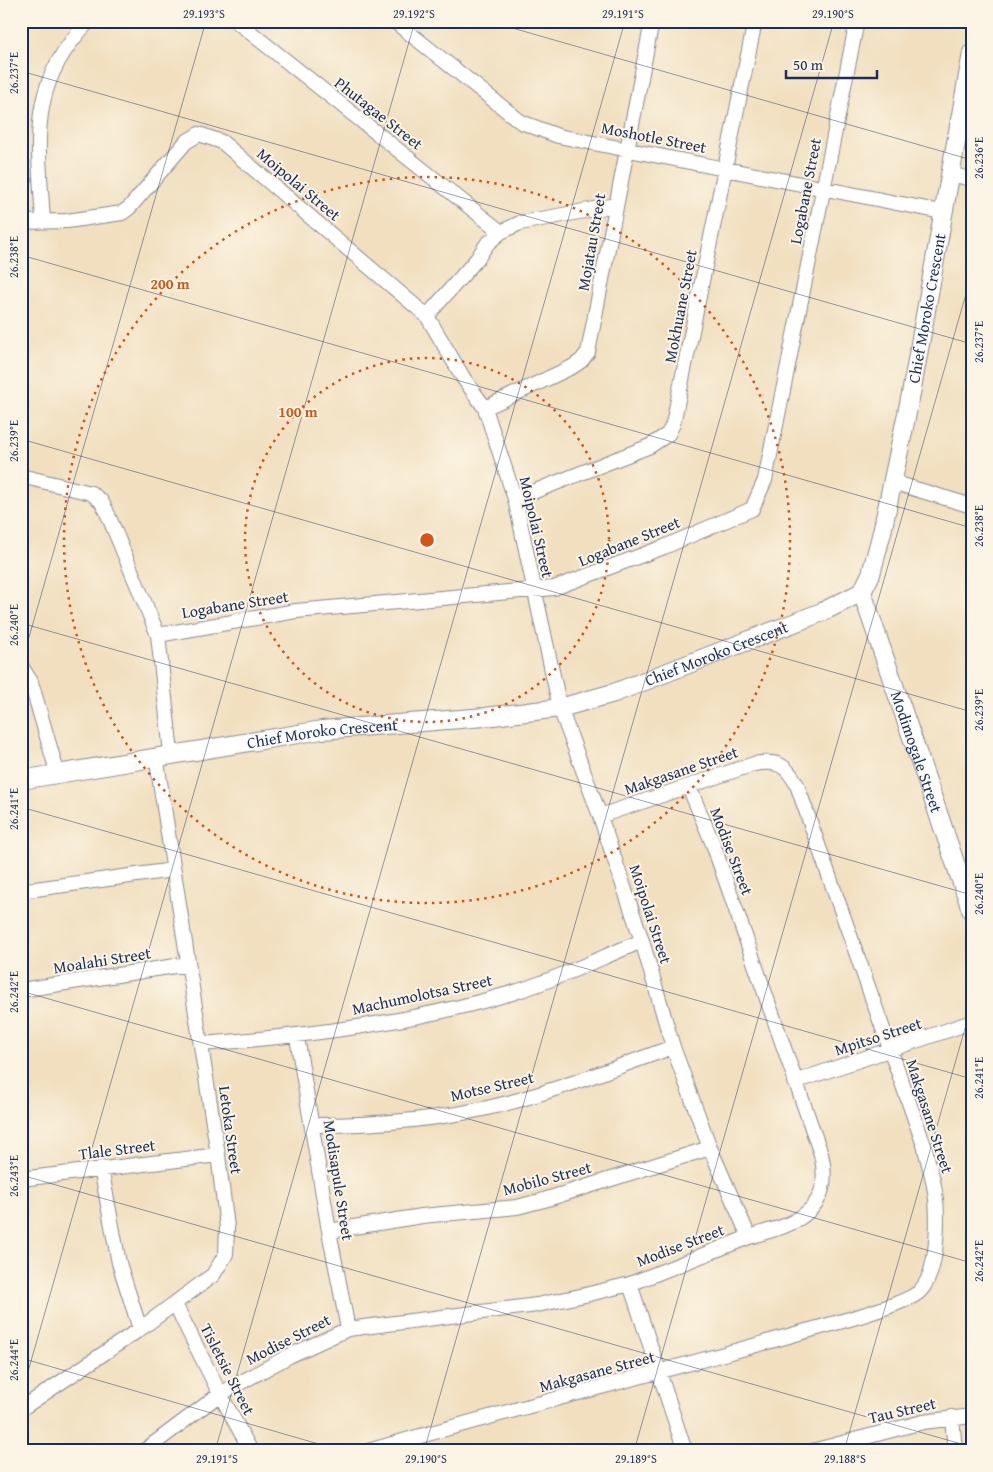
<svg xmlns="http://www.w3.org/2000/svg" width="993" height="1472" viewBox="0 0 993 1472" font-family="'Gentium Book Plus',serif">
  <rect width="100%" height="100%" fill="#fcf5e5"/>
  <filter id="ink" filterUnits="userSpaceOnUse"><feTurbulence type="fractalNoise" baseFrequency=".02" numOctaves="2"/><feDisplacementMap in="SourceGraphic" scale="10" xChannelSelector="R" yChannelSelector="G"/><feConvolveMatrix kernelMatrix="1 2 1 2 8 2 1 2 1" color-interpolation-filters="sRGB"/></filter>
  <filter id="wash" filterUnits="userSpaceOnUse"><feTurbulence type="fractalNoise" baseFrequency=".0096" numOctaves="4" result="noise"/><feDisplacementMap in="SourceGraphic" scale="20" xChannelSelector="R" yChannelSelector="G"/><feGaussianBlur stdDeviation="1.12" result="paint"/><feColorMatrix in="noise" values="0 0 0 0 0 0 0 0 0 0 0 0 0 0 0 0 0 1.4 0 .05"/><feComposite in="paint" operator="in"/></filter>
  <g filter="url(#wash)">
    <rect width="100%" height="100%" fill="#f1dfbf"/>
  </g>
  <g filter="url(#ink)">
    <g fill="none" stroke-linecap="round" stroke-linejoin="round">
      <defs>
        <path id="minor" d="M 236,21 L 501,232
          M 394,21 L 521,122 L 558,136 L 942,212
          M 949,174 L 972,179
          M 43,220 C 38,140 27,84 89,21
          M 21,222 L 67,221 L 122,213 L 129,208 L 186,142 L 199,134 L 222,142 L 427,316 L 464,379 L 485,408 L 515,499 L 560,708 L 600,816 L 642,941 L 673,1047 L 710,1148 L 749,1237
          M 427,316 L 477,259 L 487,244 L 501,232 L 520,223 L 616,205
          M 485,408 L 572,367 L 581,361 L 588,352 L 652,21
          M 21,476 L 91,493 L 101,501 L 106,510 L 158,635 L 171,753
          M 892,482 L 972,506
          M 515,499 L 650,446 L 668,434 L 673,424 L 755,21
          M 158,635 L 296,611 L 554,588 L 664,547 L 752,509 L 765,480 L 857,21
          M 21,666 L 31,682 L 58,775
          M 21,891 L 173,870
          M 21,990 L 188,964
          M 297,1037 L 329,1231 L 348,1329
          M 201,1044 C 306,1036 413,1023 515,992 C 558,979 600,958 642,941
          M 794,1082 L 972,1022
          M 312,1125 C 376,1125 442,1120 504,1104 C 561,1089 617,1067 673,1047
          M 101,1168 L 119,1263 L 140,1329
          M 21,1179 L 218,1155
          M 329,1231 L 422,1216 L 517,1207 L 544,1200 L 710,1148
          M 630,1284 L 685,1451
          M 175,1304 L 220,1394 L 251,1451
          M 21,1409 L 140,1329 L 213,1275 L 226,1254 L 227,1227 L 218,1155 L 156,756
          M 952,1417 L 955,1451
          M 144,1451 L 220,1394 L 289,1356 L 348,1329 L 537,1305 L 585,1295 L 630,1284 L 749,1237 L 782,1227 C 817,1213 830,1191 821,1154 L 713,844 L 689,787
          M 368,1451 C 511,1409 656,1374 799,1333 C 821,1327 907,1305 920,1291 C 940,1271 939,1207 933,1181 C 931,1170 927,1159 925,1148 L 797,785 C 786,764 777,760 754,764 L 600,816
          M 812,1451 L 923,1422 L 972,1416"/>
        <g id="tertiary">
          <path id="s1" d="M 862,592 L 972,912"/>
          <path id="s2" d="M 21,780 L 322,730 L 485,717 L 560,708 L 614,693 L 822,612 L 862,592 L 871,574 L 882,532 L 911,394 L 972,53"/>
        </g>
      </defs>
      <use href="#minor" stroke="#86878e" stroke-width="16"/>
      <use href="#tertiary" stroke="#86878e" stroke-width="20"/>
      <use href="#minor" stroke="#fff" stroke-width="14"/>
      <use href="#tertiary" stroke="#fff" stroke-width="18"/>
    </g>
  </g>
  <path fill="none" stroke="#1b2f5e" stroke-width="1" stroke-opacity="0.45" d="M 488,21 L 972,160M 21,71 L 972,344M 21,255 L 972,528M 21,439 L 972,712M 21,623 L 972,895M 21,665 L 206,21M 21,807 L 972,1079M 21,991 L 972,1263M 21,1175 L 972,1447M 21,1358 L 343,1451M 21,1396 L 415,21M 215,1451 L 625,21M 424,1451 L 834,21M 634,1451 L 972,273M 844,1451 L 972,1004"/>
  <g fill="none" stroke="#d45514" stroke-width="2.5" stroke-dasharray="2.5 5">
    <circle cx="427" cy="540" r="182"/>
    <circle cx="427" cy="540" r="363"/>
  </g>
  <g text-anchor="middle" stroke-width="4" stroke-linejoin="round" paint-order="stroke">
    <g font-size="16" fill="#1b2f5e" stroke="#fcf5e5">
      <text transform="translate(379 113) rotate(38)" y="6">Phutagae Street</text>
      <text transform="translate(654 137) rotate(11)" y="6">Moshotle Street</text>
      <text transform="translate(299 184) rotate(40)" y="6">Moipolai Street</text>
      <text transform="translate(805 191) rotate(-79)" y="6">Logabane Street</text>
      <text transform="translate(591 242) rotate(-80)" y="6">Mojatau Street</text>
      <text transform="translate(680 306) rotate(-79)" y="6">Mokhuane Street</text>
      <text dy="6" stroke="none"><textPath href="#s2" startOffset="1160">Chief Moroko Crescent</textPath></text>
      <text transform="translate(537 527) rotate(77)" y="6">Moipolai Street</text>
      <text transform="translate(629 541) rotate(-22)" y="6">Logabane Street</text>
      <text transform="translate(235 604) rotate(-9)" y="6">Logabane Street</text>
      <text dy="6" stroke="none"><textPath href="#s2" startOffset="710">Chief Moroko Crescent</textPath></text>
      <text dy="6" stroke="none"><textPath href="#s2" startOffset="305">Chief Moroko Crescent</textPath></text>
      <text dy="6" stroke="none"><textPath href="#s1" startOffset="169">Modimogale Street</textPath></text>
      <text transform="translate(681 770) rotate(-19)" y="6">Makgasane Street</text>
      <text transform="translate(732 851) rotate(69)" y="6">Modise Street</text>
      <text transform="translate(651 914) rotate(72)" y="6">Moipolai Street</text>
      <text transform="translate(102 960) rotate(-9)" y="6">Moalahi Street</text>
      <text transform="translate(422 994) rotate(-12)" y="6">Machumolotsa Street</text>
      <text transform="translate(878 1036) rotate(-18)" y="6">Mpitso Street</text>
      <text transform="translate(492 1086) rotate(-13)" y="6">Motse Street</text>
      <text transform="translate(930 1116) rotate(72)" y="6">Makgasane Street</text>
      <text transform="translate(231 1130) rotate(82)" y="6">Letoka Street</text>
      <text transform="translate(117 1149) rotate(-7)" y="6">Tlale Street</text>
      <text transform="translate(547 1178) rotate(-15)" y="6">Mobilo Street</text>
      <text transform="translate(339 1180) rotate(81)" y="6">Modisapule Street</text>
      <text transform="translate(680 1245) rotate(-21)" y="6">Modise Street</text>
      <text transform="translate(288 1339) rotate(-27)" y="6">Modise Street</text>
      <text transform="translate(228 1369) rotate(63)" y="6">Tisletsie Street</text>
      <text transform="translate(597 1371) rotate(-15)" y="6">Makgasane Street</text>
      <text transform="translate(902 1410) rotate(-13)" y="6">Tau Street</text>
    </g>
  </g>
  <circle cx="427" cy="540" r="8" fill="#d45514" stroke="#fcf5e5" stroke-width="2.5"/>
  <g font-size="15" text-anchor="middle" font-weight="bold" fill="#d45514" stroke="#fcf5e5" stroke-width="4" stroke-linejoin="round" paint-order="stroke">
    <text x="170" y="289">200 m</text>
    <text x="298" y="417">100 m</text>
  </g>
  <rect width="993" height="1472" fill="none" stroke="#fcf5e5" stroke-width="55"/>
  <path d="M786 70v8h91v-8" fill="none" stroke="#1b2f5e" stroke-width="2.5"/>
  <text x="793" y="70" font-size="15" fill="#1b2f5e" stroke="#fcf5e5" stroke-width="4" paint-order="stroke">50 m</text>
  <rect x="28" y="28" width="938" height="1416" fill="none" stroke="#1b2f5e" stroke-width="2"/>
  <g font-size="12" text-anchor="middle" fill="#1b2f5e">
    <text x="204" y="18">29.193°S</text>
    <text x="414" y="18">29.192°S</text>
    <text x="623" y="18">29.191°S</text>
    <text x="833" y="18">29.190°S</text>
    <text transform="translate(14 73) rotate(-90)" y="4">26.237°E</text>
    <text transform="translate(979 158) rotate(-90)" y="4">26.236°E</text>
    <text transform="translate(14 257) rotate(-90)" y="4">26.238°E</text>
    <text transform="translate(979 342) rotate(-90)" y="4">26.237°E</text>
    <text transform="translate(14 441) rotate(-90)" y="4">26.239°E</text>
    <text transform="translate(979 526) rotate(-90)" y="4">26.238°E</text>
    <text transform="translate(14 625) rotate(-90)" y="4">26.240°E</text>
    <text transform="translate(979 710) rotate(-90)" y="4">26.239°E</text>
    <text transform="translate(14 809) rotate(-90)" y="4">26.241°E</text>
    <text transform="translate(979 894) rotate(-90)" y="4">26.240°E</text>
    <text transform="translate(14 992) rotate(-90)" y="4">26.242°E</text>
    <text transform="translate(979 1078) rotate(-90)" y="4">26.241°E</text>
    <text transform="translate(14 1176) rotate(-90)" y="4">26.243°E</text>
    <text transform="translate(979 1261) rotate(-90)" y="4">26.242°E</text>
    <text transform="translate(14 1360) rotate(-90)" y="4">26.244°E</text>
    <text x="217" y="1463">29.191°S</text>
    <text x="426" y="1463">29.190°S</text>
    <text x="636" y="1463">29.189°S</text>
    <text x="845" y="1463">29.188°S</text>
  </g>
</svg>
